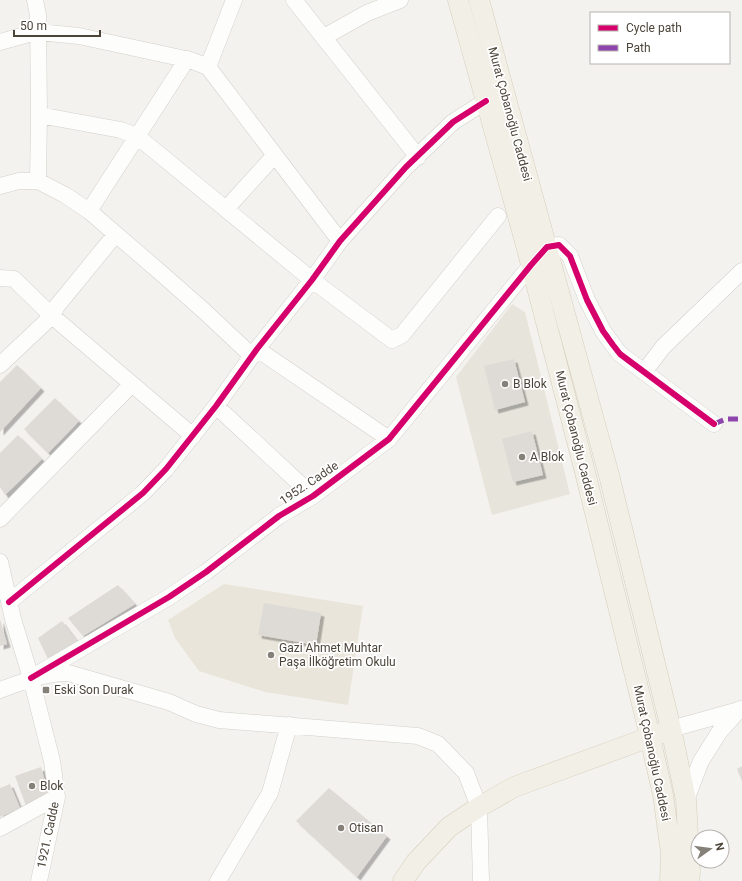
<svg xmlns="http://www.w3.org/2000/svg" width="742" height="881" viewBox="0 0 742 881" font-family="Roboto,sans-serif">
  <defs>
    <filter id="shadow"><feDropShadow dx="3.5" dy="3.5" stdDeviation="0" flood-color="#0004"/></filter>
  </defs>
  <rect width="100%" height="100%" fill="#f4f2ee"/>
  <path fill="#e7e4dc" d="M 512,304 L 525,312 L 570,494 L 492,515 L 456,377 Z"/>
  <path fill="#eae5da" d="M 224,584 L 363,606 L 348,705 L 265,692 L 199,671 L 175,638 L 168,620 Z"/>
  <path fill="#dedbd6" filter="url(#shadow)" d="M 514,359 L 525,402 L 495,410 L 484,366 Z
    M 17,365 L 41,388 L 0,432 L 0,382 Z
    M 55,398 L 79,421 L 48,453 L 24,429 Z
    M 532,431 L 543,475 L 513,482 L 502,439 Z
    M 18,435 L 42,459 L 5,495 L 0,487 L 0,453 Z
    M 118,585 L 135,604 L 83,636 L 68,618 Z
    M 264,603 L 321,613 L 316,645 L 258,635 Z
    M 0,619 L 7,644 L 0,646 Z
    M 62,621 L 77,641 L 48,659 L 38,638 Z
    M 742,766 L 742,781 L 737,769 Z
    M 41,767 L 49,796 L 26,806 L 15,776 Z
    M 10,784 L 20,808 L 0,817 L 0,788 Z
    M 329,788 L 387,836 L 357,877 L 296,821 Z"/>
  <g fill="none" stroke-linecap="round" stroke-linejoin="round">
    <defs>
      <path id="minor" d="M 35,0 L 38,15 L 39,115 L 38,181
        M 294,0 L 418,157
        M 324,37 L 367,13 L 400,0
        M 0,42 L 25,35 L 38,32 L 79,36 L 190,60 L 208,67 L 340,241
        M 208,67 L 234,0
        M 39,115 L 121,130 L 138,137 L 312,280 L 392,340 L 402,335 L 498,216
        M 0,186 L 19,181 L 38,181 L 65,195 L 89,211 L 161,273 L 203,310 L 252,356
        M 226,209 L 274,156
        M 89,211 L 187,59
        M 0,278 L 14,279 L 52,316 L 193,436
        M 257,349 L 389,439
        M 0,365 L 52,316 L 57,306 L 115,235
        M 644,372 L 663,347 L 742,271
        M 216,406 L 313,496
        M 0,519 L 132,384
        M 0,562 L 13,619 L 31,678 L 52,761 L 57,797 L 39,881
        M 9,602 L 143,493 L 166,469 L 216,406 L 257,349 L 312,280 L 340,241 L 406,167 L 453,122 L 486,101
        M 31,678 L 169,597 L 206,572 L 279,516 L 313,496 L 389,439 L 531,265 L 547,247 L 559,245 L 570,256 L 587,300 L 603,331 L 613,345 L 620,354 L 714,424
        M 0,690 C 22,682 44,673 68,673 L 169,702 L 196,714 L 219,720 L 418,736 L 438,744 L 466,773 L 479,807 L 481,881
        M 671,729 L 739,710
        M 686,800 L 701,761 L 720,731 L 740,709
        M 0,828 L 57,797
        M 218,881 L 270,793 L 289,725"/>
      <path id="major" d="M 458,0 L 526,245 L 585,472 L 646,720 L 663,795 L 671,853 L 670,881
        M 479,0 L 609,475 L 671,729 L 686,800 L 690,872 L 689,881
        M 403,881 L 416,862 L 449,827 L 479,807 L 514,787 L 661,733"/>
    </defs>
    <use href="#minor" stroke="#d2d0cb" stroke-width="17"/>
    <use href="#major" stroke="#d6cebb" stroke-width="21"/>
    <use href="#minor" stroke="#fdfdfc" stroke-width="16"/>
    <use href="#major" stroke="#f2efe6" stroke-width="20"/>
    <path stroke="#8e44ad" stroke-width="5" stroke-dasharray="10 5" stroke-linecap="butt" d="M 714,424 L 726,419 L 742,419"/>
    <defs>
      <path id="cycleway" d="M 9,602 L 143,493 L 166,469 L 216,406 L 257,349 L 312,280 L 340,241 L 406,167 L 453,122 L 486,101
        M 31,678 L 169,597 L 206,572 L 279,516 L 313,496 L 389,439 L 531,265 L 547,247 L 559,245 L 570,256 L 587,300 L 603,331 L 613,345 L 620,354 L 714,424"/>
    </defs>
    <use href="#cycleway" stroke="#fff" stroke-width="8"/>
    <use href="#cycleway" stroke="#d6006c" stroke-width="6"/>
  </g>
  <g fill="#868178" stroke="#fff" stroke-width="1.5">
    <circle cx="505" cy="384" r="4"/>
    <circle cx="522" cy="457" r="4"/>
    <circle cx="271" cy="655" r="4"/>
    <rect x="42" y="686" width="8" height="8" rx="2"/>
    <circle cx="32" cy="786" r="4"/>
    <circle cx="341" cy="828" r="4"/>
  </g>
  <g text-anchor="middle" stroke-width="3.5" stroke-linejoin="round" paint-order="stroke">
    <g font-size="12" fill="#4b4439" stroke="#fff">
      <text transform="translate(510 114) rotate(75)" y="4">Murat Çobanoğlu Caddesi</text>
      <text transform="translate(576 438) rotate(76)" y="4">Murat Çobanoğlu Caddesi</text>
      <text transform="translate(309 483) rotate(-34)" y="4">1952. Cadde</text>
      <text transform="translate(652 753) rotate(78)" y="4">Murat Çobanoğlu Caddesi</text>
      <text transform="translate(48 835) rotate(-78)" y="4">1921. Cadde</text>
    </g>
    <g font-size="12" fill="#4b4439" stroke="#fff" text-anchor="start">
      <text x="513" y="388">B Blok</text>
      <text x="530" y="461">A Blok</text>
      <text x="279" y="652">Gazi Ahmet Muhtar<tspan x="279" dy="14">Paşa İlköğretim Okulu</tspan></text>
      <text x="54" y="694">Eski Son Durak</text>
      <text x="40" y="790">Blok</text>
      <text x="349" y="832">Otisan</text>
    </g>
  </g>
  <rect x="590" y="12" width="140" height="52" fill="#ffffff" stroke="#b7b4b0"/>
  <rect x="598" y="25" width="20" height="6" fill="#d6006c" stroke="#b7b4b0"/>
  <text x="626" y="32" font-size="12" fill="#4b4439">Cycle path</text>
  <rect x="598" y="45" width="20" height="6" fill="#8e44ad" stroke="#b7b4b0"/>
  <text x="626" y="52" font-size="12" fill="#4b4439">Path</text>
  <g transform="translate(710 849) rotate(76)"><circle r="19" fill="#ffffff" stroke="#b7b4b0"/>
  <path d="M0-3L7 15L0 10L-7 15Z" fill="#868178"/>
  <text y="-6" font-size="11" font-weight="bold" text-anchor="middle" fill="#4b4439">N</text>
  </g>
  <path d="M14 30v6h86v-6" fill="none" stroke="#4b4439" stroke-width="2"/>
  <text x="20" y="30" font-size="12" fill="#4b4439" stroke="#ffffff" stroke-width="3" paint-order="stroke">50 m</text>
</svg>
